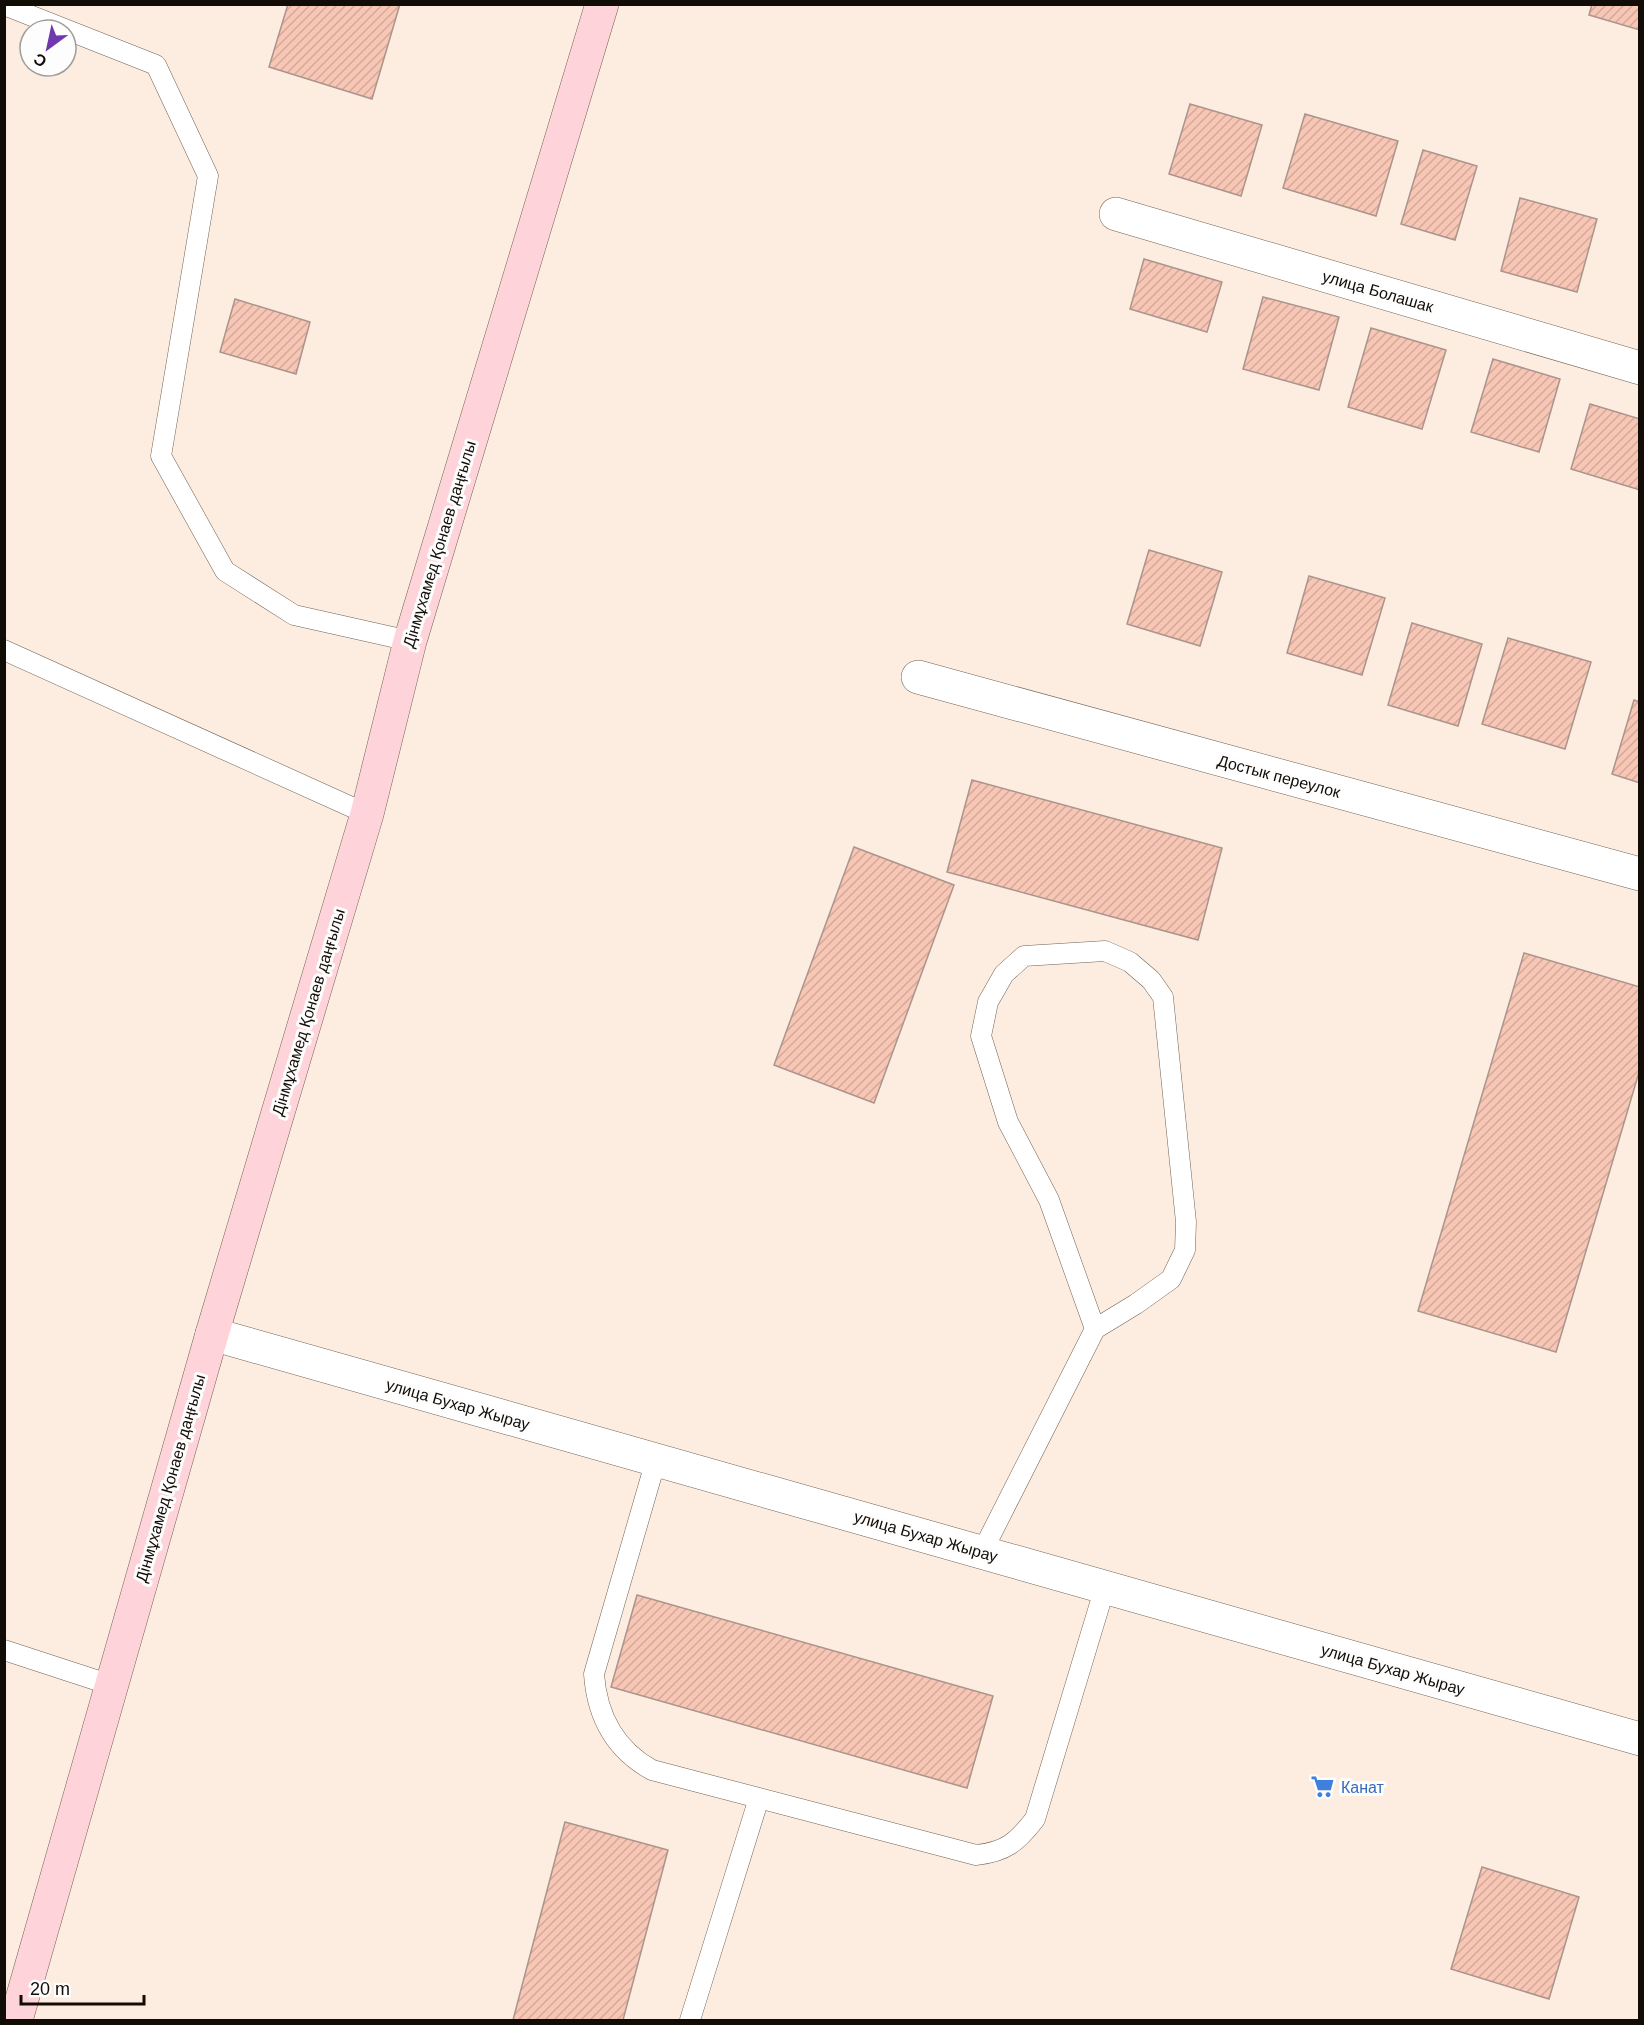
<svg xmlns="http://www.w3.org/2000/svg" width="1644" height="2025" viewBox="0 0 1644 2025" font-family="Arial,sans-serif">
  <defs>
    <pattern id="building-hatch" width="6" height="6" patternUnits="userSpaceOnUse" patternTransform="scale(1.5)"><rect width="6" height="6" fill="#f8c6b5"/><path d="M-1 1l2-2M0 6l6-6M5 7l2-2" fill="none" stroke="#d4a99a"/></pattern>
  </defs>
  <rect width="100%" height="100%" fill="#fcede0"/>
  <path fill="url(#building-hatch)" stroke="#ab948c" stroke-width="1.5" d="M 288,4 L 400,4 L 372,99 L 269,67 Z
    M 1592,4 L 1640,4 L 1640,30 L 1589,15 Z
    M 1190,104 L 1262,125 L 1241,196 L 1169,174 Z
    M 1305,114 L 1398,141 L 1376,216 L 1283,188 Z
    M 1423,150 L 1477,166 L 1455,240 L 1401,224 Z
    M 1520,198 L 1597,219 L 1577,292 L 1501,271 Z
    M 1144,259 L 1222,282 L 1207,332 L 1130,309 Z
    M 1263,297 L 1339,317 L 1319,390 L 1243,369 Z
    M 235,299 L 310,322 L 296,374 L 220,352 Z
    M 1371,328 L 1446,350 L 1422,429 L 1348,407 Z
    M 1493,359 L 1560,379 L 1539,452 L 1471,432 Z
    M 1590,404 L 1640,419 L 1640,490 L 1571,469 Z
    M 1149,550 L 1222,572 L 1200,646 L 1127,624 Z
    M 1309,576 L 1385,598 L 1362,675 L 1287,653 Z
    M 1412,623 L 1482,644 L 1458,726 L 1388,705 Z
    M 1508,638 L 1591,662 L 1565,749 L 1482,724 Z
    M 1634,700 L 1640,702 L 1640,783 L 1612,774 Z
    M 972,780 L 1222,848 L 1198,940 L 947,872 Z
    M 854,847 L 954,885 L 874,1103 L 774,1065 Z
    M 1524,953 L 1640,987 L 1640,1069 L 1556,1352 L 1418,1311 Z
    M 637,1595 L 993,1696 L 967,1788 L 611,1687 Z
    M 565,1822 L 668,1850 L 623,2020 L 513,2020 Z
    M 1482,1867 L 1579,1897 L 1549,1999 L 1451,1969 Z"/>
  <g fill="none" stroke-linecap="round" stroke-linejoin="round">
    <defs>
      <path id="lane" d="M 4,5 L 156,65 L 208,176 L 161,456 L 225,571 L 294,615 L 410,641
        M 4,650 L 367,814
        M 656,1460 L 594,1674 C 597,1716 614,1749 652,1770 L 976,1855 C 1006,1852 1017,1842 1035,1819 L 1105,1587
        M 982,1552 L 1095,1329 L 1136,1304 L 1171,1279 L 1185,1250 L 1186,1222 L 1163,997 L 1151,980 L 1130,962 L 1105,951 L 1024,956 L 1004,974 L 988,1002 L 981,1036 L 1008,1122 L 1049,1200 L 1095,1329
        M 4,1650 L 111,1685
        M 690,2020 L 759,1798"/>
      <path id="street" d="M 1116,214 L 1640,368
        M 918,677 L 1640,874
        M 212,1334 L 1640,1739"/>
      <path id="secondary" d="M 16,2020 L 212,1334 L 367,814 L 410,641 L 602,4"/>
    </defs>
    <use href="#lane" stroke="#726254" stroke-width="21"/>
    <use href="#street" stroke="#726254" stroke-width="34"/>
    <use href="#secondary" stroke="#726254" stroke-width="34"/>
    <use href="#lane" stroke="#fff" stroke-width="20"/>
    <use href="#street" stroke="#fff" stroke-width="33"/>
    <use href="#secondary" stroke="#fed4da" stroke-width="33"/>
  </g>
  <defs>
    <symbol id="supermarket-bare" viewBox="-9 -9 18 18"><path d="M-6-5.5h2.5l.6 2H6L4.5 2H-2.5L-4.4-4H-6ZM-1.5 3.2a1.3 1.3 0 1 0 .1 0ZM3 3.2a1.3 1.3 0 1 0 .1 0Z" fill="#3f7fe0" stroke="#fdfdfd" stroke-width="2.5" paint-order="stroke"/></symbol>
  </defs>
  <g fill-rule="evenodd">
    <use href="#supermarket-bare" x="1306" y="1770" width="33" height="33"/>
  </g>
  <g text-anchor="middle" stroke-width="6" stroke-linejoin="round" paint-order="stroke">
    <g font-size="16" fill="#120c07" stroke="#fdfdfd">
      <text transform="translate(1378 291) rotate(16)" y="6">улица Болашак</text>
      <text transform="translate(439 544) rotate(-73)" y="6">Дінмұхамед Қонаев даңғылы</text>
      <text transform="translate(1279 776) rotate(15)" y="6">Достык переулок</text>
      <text transform="translate(308 1012) rotate(-73)" y="6">Дінмұхамед Қонаев даңғылы</text>
      <text transform="translate(458 1404) rotate(16)" y="6">улица Бухар Жырау</text>
      <text transform="translate(170 1478) rotate(-74)" y="6">Дінмұхамед Қонаев даңғылы</text>
      <text transform="translate(926 1536) rotate(16)" y="6">улица Бухар Жырау</text>
      <text transform="translate(1393 1669) rotate(16)" y="6">улица Бухар Жырау</text>
    </g>
    <g font-size="16" fill="#366cbe" stroke="#fdfdfd" text-anchor="start">
      <text x="1341" y="1793">Канат</text>
    </g>
  </g>
  <rect width="1644" height="2025" fill="none" stroke="#120c07" stroke-width="12"/>
  <g transform="translate(48 48) rotate(213)"><circle r="28" fill="#fdfdfd" stroke="#9f9d9b" stroke-width="1.5"/>
  <path d="M0-4.5L10 22L0 15L-10 22Z" fill="#7038ae"/>
  <text y="-9" font-size="16" font-weight="bold" text-anchor="middle" fill="#120c07">С</text>
  </g>
  <path d="M21 1995v9h123v-9" fill="none" stroke="#120c07" stroke-width="3"/>
  <text x="30" y="1995" font-size="18" fill="#120c07" stroke="#fdfdfd" stroke-width="4.5" paint-order="stroke">20 m</text>
</svg>
